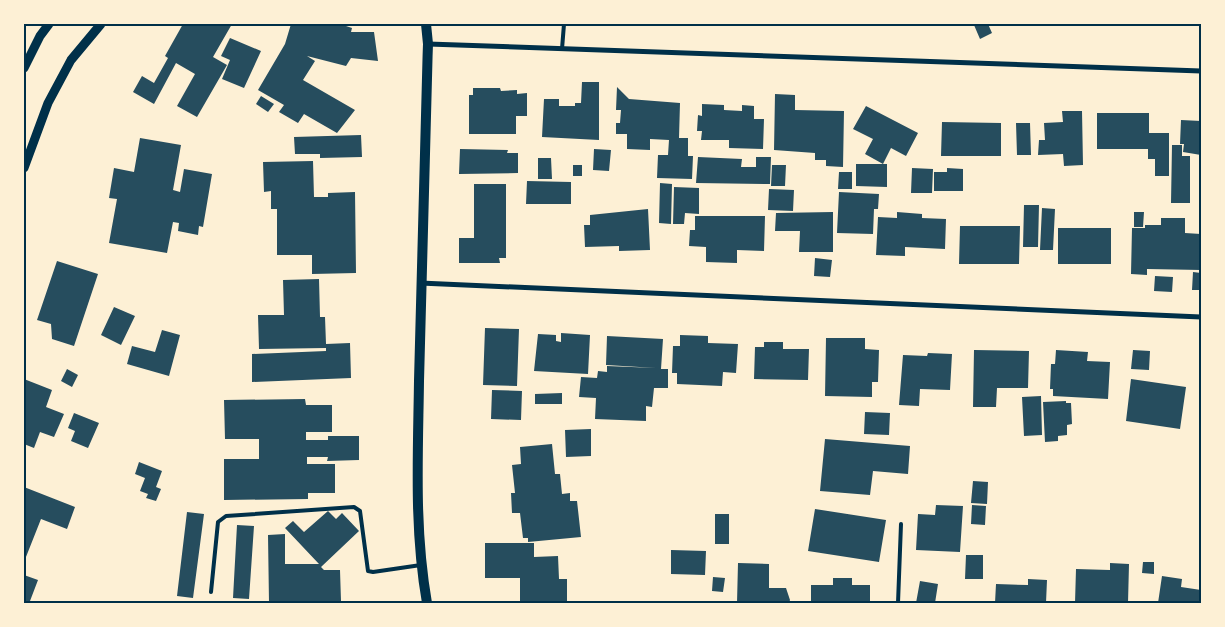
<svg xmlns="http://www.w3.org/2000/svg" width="1225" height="627" viewBox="0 0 1225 627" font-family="'Public Sans',sans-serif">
  <rect width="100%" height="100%" fill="#fdf0d5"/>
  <path fill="#264d5e" d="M 183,24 L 232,24 L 213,57 L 227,65 L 197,117 L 177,106 L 195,74 L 176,63 L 154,104 L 133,92 L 142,76 L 154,83 L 168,58 L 165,56 Z
    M 291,24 L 340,24 L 352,28 L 351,32 L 374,32 L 378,61 L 351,58 L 346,66 L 307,56 L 315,61 L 303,80 L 355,110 L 337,133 L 304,114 L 298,123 L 279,112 L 284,105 L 258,90 L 285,44 Z
    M 977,24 L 988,24 L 992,33 L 980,39 L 974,25 Z
    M 230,38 L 261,51 L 244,88 L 222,79 L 230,60 L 221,56 Z
    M 582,82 L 599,82 L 599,140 L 542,137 L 544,99 L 559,99 L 559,106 L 575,106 L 575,103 L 581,103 Z
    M 617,87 L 629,99 L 680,103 L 679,138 L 688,138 L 688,156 L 693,156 L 692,179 L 657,178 L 658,155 L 668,155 L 669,140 L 650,139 L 650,150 L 627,149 L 627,134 L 616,134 L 616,123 L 620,123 L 621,110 L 616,110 Z
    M 473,88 L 500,88 L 501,91 L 517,90 L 517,94 L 527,93 L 527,116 L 516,116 L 516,134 L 469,134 L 469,95 L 473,95 Z
    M 775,94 L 795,95 L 795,110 L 844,111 L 843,167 L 826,166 L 826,160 L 815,160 L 815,153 L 774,150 Z
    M 261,96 L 274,104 L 268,112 L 256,104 Z
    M 702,104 L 724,105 L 724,110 L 742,111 L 742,105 L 754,106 L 754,119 L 764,119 L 763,149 L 729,148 L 729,140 L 701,140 L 702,131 L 697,131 L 698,115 L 702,116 Z
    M 866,106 L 918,133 L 906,156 L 891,148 L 883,164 L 865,154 L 873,139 L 853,129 Z
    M 1062,111 L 1082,111 L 1083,165 L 1064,166 L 1063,154 L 1038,155 L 1039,140 L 1045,140 L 1044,123 L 1063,122 Z
    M 1097,113 L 1149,113 L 1149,133 L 1169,133 L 1169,176 L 1155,176 L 1155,159 L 1148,159 L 1148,149 L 1097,149 Z
    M 1181,120 L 1201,121 L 1201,155 L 1183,152 L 1184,144 L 1180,144 Z
    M 942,122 L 1001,123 L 1001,156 L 941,156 Z
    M 1016,123 L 1030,123 L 1031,155 L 1017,155 Z
    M 361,135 L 362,157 L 320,158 L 320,154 L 295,154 L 294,137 Z
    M 140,138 L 181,145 L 173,190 L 180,192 L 184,169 L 212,174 L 203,227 L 199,226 L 198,235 L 178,231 L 179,223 L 173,222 L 167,253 L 109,243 L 117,199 L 109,198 L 114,168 L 134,172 Z
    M 1172,145 L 1182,145 L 1182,156 L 1190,156 L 1190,203 L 1171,203 Z
    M 460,149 L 508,150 L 507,153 L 518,153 L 518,173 L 459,174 Z
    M 594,149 L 611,150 L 609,171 L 593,170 Z
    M 698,157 L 742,159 L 741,167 L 756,167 L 756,157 L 771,157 L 770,184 L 696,183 Z
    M 538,158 L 551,158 L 552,179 L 538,179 Z
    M 313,161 L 314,197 L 328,197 L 328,193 L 355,192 L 356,273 L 312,274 L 312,255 L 277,255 L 277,209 L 271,209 L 271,191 L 264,192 L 263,162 Z
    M 856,164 L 887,164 L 887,187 L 856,186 Z
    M 573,165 L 582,165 L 582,176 L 573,176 Z
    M 772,165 L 786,165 L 785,186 L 771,186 Z
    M 912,168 L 933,169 L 932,193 L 911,193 Z
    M 947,168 L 963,169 L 963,191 L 934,191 L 934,172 L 947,172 Z
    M 839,172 L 852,172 L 852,189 L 838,189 Z
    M 527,181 L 571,182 L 571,204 L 526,204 Z
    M 660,183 L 672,184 L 671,224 L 659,223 Z
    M 474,184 L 506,184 L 506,258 L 499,258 L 500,263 L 459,263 L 459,238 L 474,238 Z
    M 674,187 L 699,188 L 699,214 L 685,213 L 684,224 L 673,224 Z
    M 769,189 L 794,190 L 793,211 L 768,210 Z
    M 839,192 L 879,194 L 878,209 L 874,209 L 873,234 L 837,233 Z
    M 1024,205 L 1039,205 L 1038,247 L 1023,247 Z
    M 1042,208 L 1055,209 L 1053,250 L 1040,250 Z
    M 648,209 L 650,250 L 619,251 L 619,246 L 585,247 L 584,225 L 590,225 L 590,215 Z
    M 833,212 L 833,252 L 799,252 L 800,231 L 775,231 L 776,213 Z
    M 897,212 L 922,214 L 922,218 L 946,219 L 945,249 L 905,247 L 905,256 L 876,255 L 878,217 L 897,218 Z
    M 1134,212 L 1144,212 L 1143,227 L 1134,227 Z
    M 695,216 L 765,216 L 764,251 L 737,250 L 737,263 L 706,262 L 706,247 L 689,246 L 690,230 L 695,230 Z
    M 1161,218 L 1185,218 L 1185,233 L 1201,234 L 1201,270 L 1147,269 L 1147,275 L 1131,274 L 1132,228 L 1145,228 L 1145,225 L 1161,225 Z
    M 960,226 L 1020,226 L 1019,264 L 959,264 Z
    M 1058,228 L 1111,228 L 1111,264 L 1058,264 Z
    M 815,258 L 832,260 L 830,277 L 814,276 Z
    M 57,261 L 98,274 L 74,346 L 52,339 L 51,324 L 37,320 Z
    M 1193,272 L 1201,273 L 1201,290 L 1192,290 Z
    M 1155,276 L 1173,277 L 1172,292 L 1154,291 Z
    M 319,279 L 320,317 L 325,317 L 326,344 L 350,343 L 351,378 L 252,382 L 252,354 L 326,351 L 326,348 L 259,349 L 258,315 L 284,315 L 283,280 Z
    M 114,307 L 135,316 L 121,345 L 101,335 Z
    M 485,328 L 519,329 L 517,386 L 483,385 Z
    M 162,330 L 180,335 L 169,376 L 127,364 L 132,346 L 155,352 Z
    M 561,333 L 590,335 L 588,374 L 534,371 L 538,334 L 556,335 L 556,341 L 561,342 Z
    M 680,335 L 708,336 L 708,343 L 738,344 L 736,373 L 723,372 L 722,386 L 677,384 L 677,373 L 672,373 L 673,346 L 680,346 Z
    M 607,336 L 663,339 L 661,369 L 668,369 L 668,388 L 654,388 L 652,407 L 646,406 L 646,421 L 595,419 L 596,398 L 579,397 L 581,377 L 597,378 L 598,371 L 607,372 L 607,366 L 656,368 L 606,365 Z
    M 826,338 L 865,338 L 865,349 L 879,350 L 878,382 L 872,382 L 872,397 L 825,396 Z
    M 764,342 L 783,342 L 783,349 L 809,349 L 808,380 L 754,379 L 755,347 L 764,347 Z
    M 974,350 L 1029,351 L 1028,388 L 997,388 L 996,407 L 973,407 Z
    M 1056,350 L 1088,352 L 1087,361 L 1110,362 L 1108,399 L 1053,396 L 1053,389 L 1050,389 L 1051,364 L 1055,364 Z
    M 1133,350 L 1150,351 L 1149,370 L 1131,369 Z
    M 928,353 L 952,354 L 950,390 L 920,389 L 919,406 L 899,405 L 903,355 L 927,356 Z
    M 67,369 L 78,375 L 72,387 L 61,381 Z
    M 24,379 L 52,390 L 46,407 L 64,414 L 54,437 L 40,432 L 34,448 L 24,444 Z
    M 1131,379 L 1186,387 L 1180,429 L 1126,421 Z
    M 492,390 L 522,391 L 521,420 L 491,419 Z
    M 562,393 L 562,404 L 535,404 L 535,394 Z
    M 1041,396 L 1042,435 L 1024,436 L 1022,397 Z
    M 305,399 L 306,405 L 332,405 L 332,432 L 306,432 L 306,440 L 328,440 L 328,436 L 359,436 L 359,460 L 327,461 L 328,457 L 307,457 L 307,464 L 335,464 L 335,493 L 308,493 L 308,499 L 224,500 L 224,459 L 259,459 L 259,439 L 225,439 L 224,400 Z
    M 1066,401 L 1066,403 L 1071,403 L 1072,424 L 1067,425 L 1067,435 L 1058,436 L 1058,441 L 1045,442 L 1043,402 Z
    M 865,412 L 890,413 L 889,435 L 864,434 Z
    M 74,413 L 99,423 L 88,448 L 71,441 L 75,431 L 68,428 Z
    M 591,429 L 591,456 L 566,457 L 565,430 Z
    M 825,439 L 910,446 L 908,474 L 873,471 L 870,495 L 820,491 Z
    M 552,444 L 555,474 L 560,474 L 562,494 L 570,493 L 570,501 L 577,501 L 581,537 L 528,542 L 528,538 L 523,538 L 520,513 L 512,513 L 511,493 L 515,493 L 512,465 L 521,464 L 520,447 Z
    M 139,462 L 162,471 L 156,487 L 161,489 L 156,501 L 146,498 L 148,494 L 140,491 L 145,478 L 135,474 Z
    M 973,481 L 988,482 L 987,504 L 971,503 Z
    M 24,487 L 75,507 L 67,529 L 41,519 L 24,562 Z
    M 936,505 L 963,506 L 960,552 L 916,550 L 918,514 L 935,515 Z
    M 972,505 L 986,506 L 985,525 L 971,524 Z
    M 815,509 L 886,520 L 879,562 L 808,551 Z
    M 328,511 L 336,519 L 342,513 L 359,531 L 321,567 L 324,570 L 340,570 L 341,601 L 269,603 L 268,535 L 285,534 L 285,564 L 319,564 L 285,528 L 293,521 L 304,532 Z
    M 187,512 L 204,514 L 193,598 L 177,596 Z
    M 715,514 L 729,514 L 729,544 L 715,544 Z
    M 237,525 L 254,526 L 249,599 L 233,598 Z
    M 485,543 L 534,543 L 534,557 L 558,556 L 559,579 L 567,579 L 567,603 L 520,603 L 520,578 L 485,578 Z
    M 671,550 L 706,551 L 705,575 L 671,574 Z
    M 966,555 L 983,555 L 983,579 L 965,579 Z
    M 1143,562 L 1154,562 L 1154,574 L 1142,573 Z
    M 738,563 L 769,564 L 769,588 L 786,588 L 790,600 L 789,603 L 737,603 Z
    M 1110,563 L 1129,564 L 1128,603 L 1075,603 L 1076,569 L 1110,570 Z
    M 24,575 L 38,580 L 30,601 L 35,603 L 24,603 Z
    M 1162,576 L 1182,579 L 1181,587 L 1201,590 L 1201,603 L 1158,603 Z
    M 713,577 L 725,578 L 723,592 L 712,591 Z
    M 833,578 L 852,578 L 852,585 L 870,585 L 870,603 L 811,603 L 811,585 L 833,585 Z
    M 1028,579 L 1047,580 L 1046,603 L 995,603 L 996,584 L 1028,585 Z
    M 920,581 L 938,584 L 935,603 L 916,603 Z"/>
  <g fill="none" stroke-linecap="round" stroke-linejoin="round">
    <path stroke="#003049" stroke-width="4" d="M 562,49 L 564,24
      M 211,592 L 218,522 L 226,516 L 354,507 L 360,511 L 368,571 L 373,572 L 421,565
      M 898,603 L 901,524"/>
    <path stroke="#003049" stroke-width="5" d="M 428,44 L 1201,71
      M 420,283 L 1201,317"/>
    <path stroke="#003049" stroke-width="9" d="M 24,68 L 40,36 L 49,24
      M 24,168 L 48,103 L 71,60 L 101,24"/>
    <path stroke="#003049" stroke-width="10" d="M 426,24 L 428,44 C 424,156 421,268 419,381 C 418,456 414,529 427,603"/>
  </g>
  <rect width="1225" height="627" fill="none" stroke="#fdf0d5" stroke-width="50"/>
  <rect x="25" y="25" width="1175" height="577" fill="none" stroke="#003049" stroke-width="2"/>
</svg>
